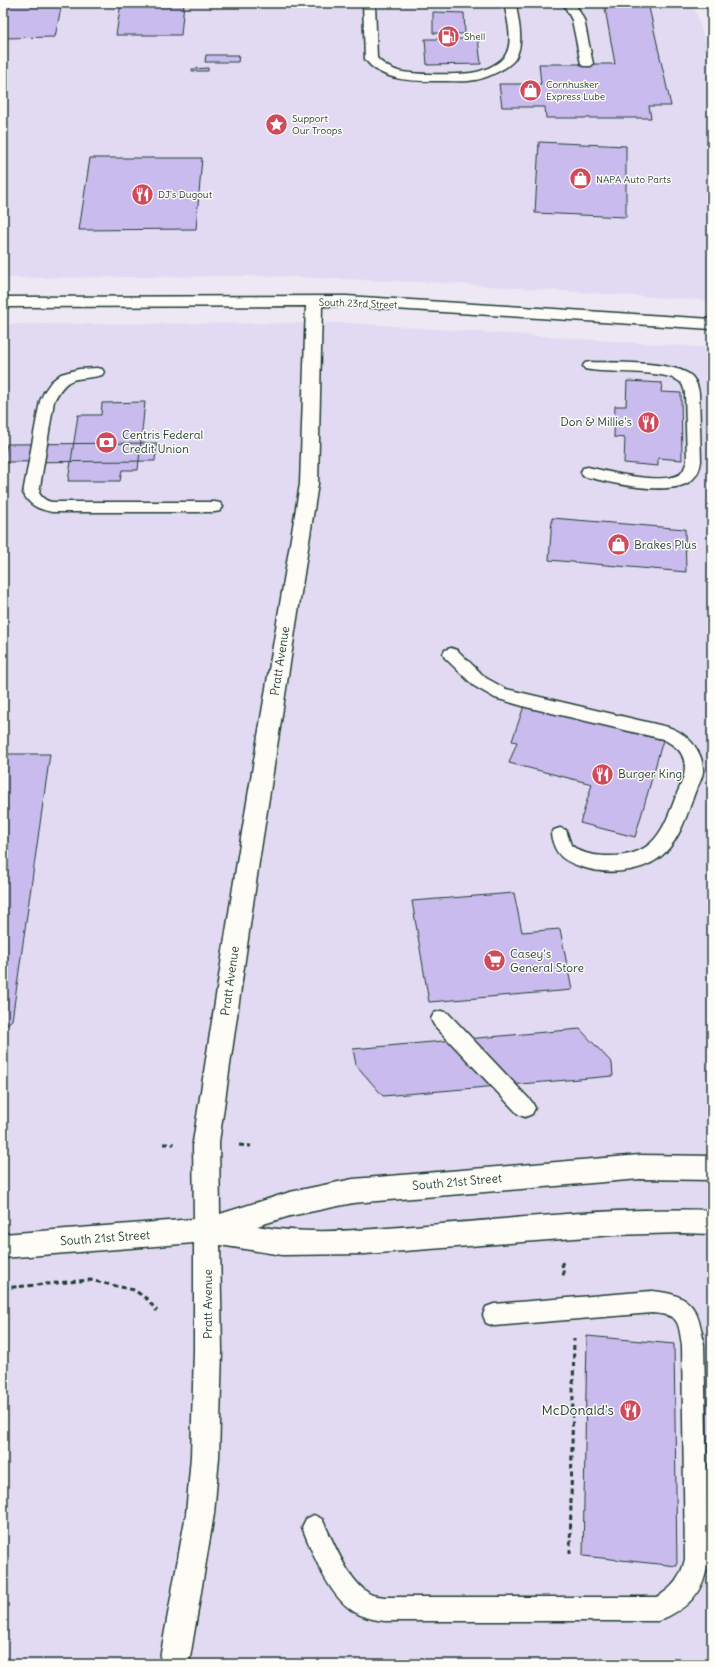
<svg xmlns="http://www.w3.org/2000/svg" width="715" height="1667" viewBox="0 0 715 1667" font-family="Delius,sans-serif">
  <rect width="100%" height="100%" fill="#ede8f4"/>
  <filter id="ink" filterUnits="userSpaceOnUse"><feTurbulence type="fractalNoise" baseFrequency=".025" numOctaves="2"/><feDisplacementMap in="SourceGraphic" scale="8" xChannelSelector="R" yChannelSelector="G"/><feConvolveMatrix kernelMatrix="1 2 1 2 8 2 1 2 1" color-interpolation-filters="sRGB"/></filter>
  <g filter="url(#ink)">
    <path fill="#e2daf2" d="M 3,3 L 693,3 L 708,50 L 712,109 L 712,301 L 445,283 L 266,276 L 3,278 Z
      M 350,323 L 712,348 L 712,676 L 711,683 L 712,709 L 712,1664 L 3,1664 L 3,324 Z"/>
    <path fill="#c9bbed" stroke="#1f3d34" d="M 8,3 L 62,3 L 55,37 L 3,38 L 3,27 Z
      M 121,3 L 184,3 L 181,35 L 116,35 Z
      M 604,3 L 648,3 L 671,106 L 649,106 L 651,118 L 546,118 L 545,107 L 502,107 L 499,84 L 541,84 L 539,64 L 615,64 Z
      M 433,12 L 464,13 L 465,34 L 433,33 Z
      M 425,39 L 478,39 L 481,64 L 427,65 Z
      M 206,55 L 239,55 L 238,62 L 205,62 Z
      M 208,68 L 208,71 L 192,71 L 192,69 Z
      M 539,142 L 626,146 L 626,217 L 535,213 Z
      M 90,158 L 202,158 L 196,229 L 79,230 Z
      M 627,381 L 662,383 L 661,392 L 681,393 L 682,460 L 658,458 L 658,466 L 624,463 L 625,438 L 614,437 L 615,406 L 626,406 Z
      M 145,402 L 138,470 L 122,470 L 120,481 L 68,481 L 78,415 L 101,415 L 102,403 Z
      M 157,443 L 155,461 L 3,462 L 7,444 Z
      M 552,518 L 685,529 L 686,572 L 549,560 Z
      M 524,706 L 663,740 L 635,837 L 580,823 L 592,784 L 509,763 L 517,742 L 512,741 Z
      M 3,754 L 50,754 L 12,1020 L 3,1028 Z
      M 514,893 L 522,932 L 560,929 L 572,990 L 429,1002 L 412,901 Z
      M 580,1029 L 612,1063 L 613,1076 L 383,1096 L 356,1065 L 353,1049 Z
      M 587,1336 L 674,1344 L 677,1566 L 583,1556 Z"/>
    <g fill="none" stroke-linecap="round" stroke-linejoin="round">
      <defs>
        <path id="service" d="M 363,3 L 375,3 L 377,58 C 383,64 389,68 398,71 C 413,75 455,75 471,73 C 481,72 498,65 504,57 C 515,44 507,18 504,3 L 516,3 C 518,22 525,42 515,59 C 509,68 485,79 475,80 C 466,82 456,81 447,81 C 421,81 383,84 365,59 Z
          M 563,3 L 575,3 L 584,20 L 593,64 L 591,66 L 583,66 L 581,64 L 572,20 Z
          M 590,362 C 615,363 668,361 689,374 C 695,378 698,386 699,393 L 701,461 C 700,469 698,474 692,480 C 672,498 606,482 583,476 L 581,472 L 583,468 L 588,467 C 608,472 662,485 680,474 C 684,471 685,466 687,461 L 685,393 C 684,389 683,384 680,382 C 666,369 606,374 585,369 L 583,366 L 585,363 Z
          M 97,368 L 102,369 L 104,372 L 102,375 C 76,382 69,372 54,401 L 39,493 C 42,498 46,501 52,502 L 215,502 L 220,503 L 223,507 L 220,511 L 215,512 L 52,512 C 38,509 30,506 23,493 L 40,401 L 44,392 L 51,382 L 61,374 L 79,369 Z
          M 451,648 L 457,650 L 486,678 L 506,689 L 668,727 C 687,733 704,751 703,772 C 702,779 698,786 695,792 C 687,815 679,843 659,858 C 639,873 606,875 582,867 C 563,861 555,855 551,835 L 554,830 L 560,828 L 566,830 L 571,845 C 582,854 592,855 605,856 C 652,858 662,834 676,796 C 682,782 689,769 682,755 C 679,748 670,743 663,739 L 526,707 L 495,698 L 474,686 L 445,658 L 443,654 L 445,650 Z
          M 441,1011 L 448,1013 L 532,1102 L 535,1108 L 532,1114 L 525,1117 L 518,1114 L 434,1025 L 431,1019 L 434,1013 Z
          M 652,1291 C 691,1294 699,1308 704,1345 L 709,1559 C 703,1593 690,1608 658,1621 L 385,1621 C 374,1620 362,1617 353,1611 C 328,1595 313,1554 302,1527 L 306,1519 L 314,1515 L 322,1519 C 334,1542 347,1580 370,1594 C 374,1596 380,1596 385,1597 L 657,1597 C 673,1588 681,1577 685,1559 L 682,1345 C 678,1320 679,1315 652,1313 L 494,1326 L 486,1323 L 483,1315 L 486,1307 L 494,1304 Z"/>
        <path id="minor" d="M 346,296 L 712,319 L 712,329 L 346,306 L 322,306 L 318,484 L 259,862 L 219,1142 L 220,1214 L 290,1192 L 353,1179 L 640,1155 L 712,1156 L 712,1180 L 640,1179 L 353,1203 L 290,1216 L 257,1226 C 313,1236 371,1229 427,1225 C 522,1218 617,1207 712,1210 L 712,1234 L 682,1233 L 614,1235 L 365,1254 L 282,1255 L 220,1245 L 222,1350 L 219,1457 L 214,1514 L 189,1664 L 159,1664 L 186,1514 L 191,1457 L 194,1350 L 194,1243 L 3,1258 L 3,1234 L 194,1219 L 193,1142 L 237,862 L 300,484 L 306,306 L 3,307 L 3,297 Z"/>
      </defs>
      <use href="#service" stroke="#1f3d34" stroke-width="3"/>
      <use href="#minor" stroke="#1f3d34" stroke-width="3"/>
      <path stroke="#1f3d34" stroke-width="3" stroke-dasharray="5 3.5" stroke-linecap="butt" d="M 163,1144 L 174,1144
        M 239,1145 L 251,1146
        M 562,1262 L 564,1279
        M 3,1288 L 90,1280 L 134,1290 L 147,1299 L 157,1311
        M 570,1554 L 574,1339"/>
      <use href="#service" fill="#fdfcf7" fill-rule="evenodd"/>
      <use href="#minor" fill="#fdfcf7" fill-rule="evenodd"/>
    </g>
  </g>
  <defs>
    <symbol id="fuel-disc" viewBox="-11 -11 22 22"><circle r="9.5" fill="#d1495b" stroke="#fdfcf7"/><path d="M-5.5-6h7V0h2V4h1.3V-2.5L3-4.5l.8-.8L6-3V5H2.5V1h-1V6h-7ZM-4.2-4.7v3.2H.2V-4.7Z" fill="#fff"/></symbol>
    <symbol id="shop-disc" viewBox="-11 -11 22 22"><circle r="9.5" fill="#d1495b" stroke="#fdfcf7"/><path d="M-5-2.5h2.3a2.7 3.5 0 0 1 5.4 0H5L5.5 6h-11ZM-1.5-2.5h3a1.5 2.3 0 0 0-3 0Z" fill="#fff"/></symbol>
    <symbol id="sight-disc" viewBox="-11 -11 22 22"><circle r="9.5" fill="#d1495b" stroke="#fdfcf7"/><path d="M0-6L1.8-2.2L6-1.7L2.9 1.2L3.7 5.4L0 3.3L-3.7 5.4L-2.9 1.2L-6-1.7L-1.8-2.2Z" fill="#fff"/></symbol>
    <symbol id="restaurant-disc" viewBox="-11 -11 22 22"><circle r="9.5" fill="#d1495b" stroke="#fdfcf7"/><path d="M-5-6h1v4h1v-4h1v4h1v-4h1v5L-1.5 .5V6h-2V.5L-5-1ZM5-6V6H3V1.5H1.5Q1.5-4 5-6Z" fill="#fff"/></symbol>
    <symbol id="bank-disc" viewBox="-11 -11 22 22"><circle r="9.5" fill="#d1495b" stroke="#fdfcf7"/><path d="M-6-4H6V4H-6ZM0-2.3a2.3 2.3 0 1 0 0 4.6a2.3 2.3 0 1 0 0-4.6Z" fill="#fff"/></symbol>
    <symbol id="supermarket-disc" viewBox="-11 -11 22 22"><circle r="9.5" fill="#d1495b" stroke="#fdfcf7"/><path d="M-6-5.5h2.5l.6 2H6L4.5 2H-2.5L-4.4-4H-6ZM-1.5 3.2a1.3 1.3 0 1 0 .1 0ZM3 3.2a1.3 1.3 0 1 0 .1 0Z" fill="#fff"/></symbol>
  </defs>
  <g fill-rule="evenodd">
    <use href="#fuel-disc" x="436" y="24" width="25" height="25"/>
    <use href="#shop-disc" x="518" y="78" width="25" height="25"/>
    <use href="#sight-disc" x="264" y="112" width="25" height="25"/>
    <use href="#shop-disc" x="568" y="166" width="25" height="25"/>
    <use href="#restaurant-disc" x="130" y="182" width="25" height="25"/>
    <use href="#restaurant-disc" x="636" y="410" width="25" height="25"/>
    <use href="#bank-disc" x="94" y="430" width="25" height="25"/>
    <use href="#shop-disc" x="606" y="532" width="25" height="25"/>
    <use href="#restaurant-disc" x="590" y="762" width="25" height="25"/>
    <use href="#supermarket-disc" x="482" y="948" width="25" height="25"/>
    <use href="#restaurant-disc" x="618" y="1398" width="25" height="25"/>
  </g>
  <g text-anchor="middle" stroke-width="3" stroke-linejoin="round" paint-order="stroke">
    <g font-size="10" fill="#1f3d34" stroke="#fdfcf7" text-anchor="start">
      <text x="464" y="40">Shell</text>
      <text x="546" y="88">Cornhusker<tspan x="546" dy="12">Express Lube</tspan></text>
      <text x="292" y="122">Support<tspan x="292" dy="12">Our Troops</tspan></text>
      <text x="596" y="183">NAPA Auto Parts</text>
      <text x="158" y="198">DJ's Dugout</text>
    </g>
    <g font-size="10" fill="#1f3d34" stroke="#fdfcf7">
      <text transform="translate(358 303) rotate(2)" y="4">South 23rd Street</text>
    </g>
    <g font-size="12" fill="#1f3d34" stroke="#fdfcf7" text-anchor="start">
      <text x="632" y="426" text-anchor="end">Don &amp; Millie's</text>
      <text x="122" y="439">Centris Federal<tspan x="122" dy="14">Credit Union</tspan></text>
      <text x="634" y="549">Brakes Plus</text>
      <text x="618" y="778">Burger King</text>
      <text x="510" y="958">Casey's<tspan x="510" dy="14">General Store</tspan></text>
    </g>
    <g font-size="12" fill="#1f3d34" stroke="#fdfcf7">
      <text transform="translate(280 661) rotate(-81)" y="4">Pratt Avenue</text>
      <text transform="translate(230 981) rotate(-82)" y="4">Pratt Avenue</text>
      <text transform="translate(457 1182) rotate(-5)" y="4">South 21st Street</text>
      <text transform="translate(105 1238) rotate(-4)" y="4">South 21st Street</text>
      <text transform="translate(208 1304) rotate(-90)" y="4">Pratt Avenue</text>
    </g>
    <g font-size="14" fill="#1f3d34" stroke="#fdfcf7" text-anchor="end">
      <text x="614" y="1415">McDonald's</text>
    </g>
  </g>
  <rect width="715" height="1667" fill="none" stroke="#fdfcf7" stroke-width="16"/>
  <rect x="8" y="8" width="699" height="1651" fill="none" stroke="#1f3d34" stroke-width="1.5" filter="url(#ink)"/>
</svg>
